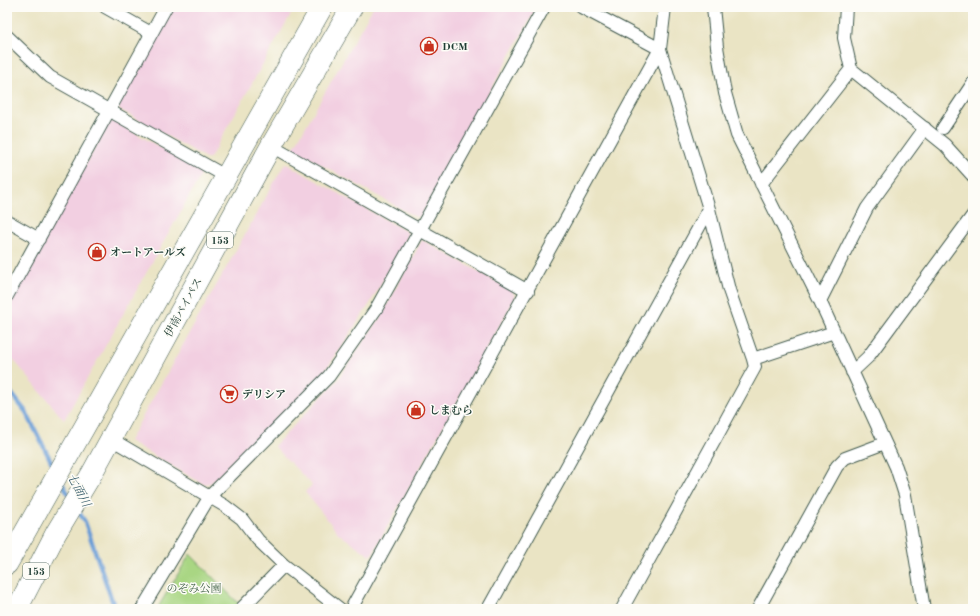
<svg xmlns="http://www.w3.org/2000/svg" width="980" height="616" viewBox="0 0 980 616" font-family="'Old Standard TT','Noto Serif JP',serif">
  <rect width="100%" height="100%" fill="#fdfcf7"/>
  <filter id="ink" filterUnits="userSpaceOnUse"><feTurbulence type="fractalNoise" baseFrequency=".025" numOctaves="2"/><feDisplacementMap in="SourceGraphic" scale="8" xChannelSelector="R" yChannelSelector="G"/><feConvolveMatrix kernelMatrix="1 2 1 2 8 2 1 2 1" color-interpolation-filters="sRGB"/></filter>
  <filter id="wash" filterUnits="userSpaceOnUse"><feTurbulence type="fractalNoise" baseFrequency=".012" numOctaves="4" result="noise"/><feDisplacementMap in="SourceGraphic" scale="16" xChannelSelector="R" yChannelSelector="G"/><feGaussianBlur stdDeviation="0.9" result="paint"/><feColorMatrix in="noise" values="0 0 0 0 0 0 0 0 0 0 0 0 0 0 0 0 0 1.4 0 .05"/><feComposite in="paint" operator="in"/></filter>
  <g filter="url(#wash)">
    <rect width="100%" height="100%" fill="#eae4c4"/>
    <path fill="#f2cfe1" d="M 174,7 L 295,7 L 210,158 L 206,158 L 119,109 L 119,104 Z
      M 373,7 L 537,7 L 421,216 L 416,217 L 293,149 Z
      M 114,121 L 200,170 L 201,175 L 64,420 L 7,352 L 7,306 L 109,122 Z
      M 285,163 L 407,232 L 408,236 L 369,305 L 325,371 L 273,426 L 211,483 L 203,484 L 129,441 Z
      M 422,240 L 512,290 L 515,298 L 371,556 L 339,534 L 305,492 L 312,485 L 274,446 L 337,381 L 381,316 Z"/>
    <path fill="#a9d683" stroke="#648a5c" d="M 190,554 L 239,604 L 233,609 L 157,609 Z"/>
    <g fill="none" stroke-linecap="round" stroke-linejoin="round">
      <path stroke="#6b9ed6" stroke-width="4.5" d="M 7,388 L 26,412 L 54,467
        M 61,481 L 70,497
        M 77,509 L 85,522 L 115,609"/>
    </g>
  </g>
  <g filter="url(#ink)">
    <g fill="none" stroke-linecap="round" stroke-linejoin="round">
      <defs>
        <path id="minor" d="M 105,7 L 151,33
          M 581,7 L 660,49 L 709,209 L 729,290 L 753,359
          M 713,7 L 717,47 L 725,93 L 737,135 L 820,301 L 896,467 L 905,495 L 924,609
          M 846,7 L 844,38 L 851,69
          M 7,36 L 50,77 L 227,177
          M 943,128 L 973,83
          M 271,146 L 528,291
          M 761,184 L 851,69 L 945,145 L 973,176
          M 7,221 L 39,239
          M 7,296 L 166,7
          M 820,301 L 867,208 L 925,128
          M 852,372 L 868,357 L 973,215
          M 111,439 L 225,506 L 242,519 L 258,540 L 284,565 L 340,609
          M 142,609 L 210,496 L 329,376 L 376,309 L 544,7
          M 241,609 L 284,565
          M 351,609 L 660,49 L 665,7
          M 488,609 L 709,209
          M 622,609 L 755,367 L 753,359 L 834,332
          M 758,609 L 837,466 L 845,458 L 885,443"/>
        <path id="trunk" d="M 7,564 L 322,7
          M 17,609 L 56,533 L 91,475 L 271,146 L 352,7"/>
      </defs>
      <use href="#minor" stroke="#3d564a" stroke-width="14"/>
      <use href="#trunk" stroke="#3d564a" stroke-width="22"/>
      <use href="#minor" stroke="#fff" stroke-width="12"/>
      <use href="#trunk" stroke="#fff" stroke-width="21"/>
    </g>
  </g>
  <defs>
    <symbol id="shop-ring" viewBox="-11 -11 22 22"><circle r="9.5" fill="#fdfcf7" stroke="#c8321e" stroke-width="1.5"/><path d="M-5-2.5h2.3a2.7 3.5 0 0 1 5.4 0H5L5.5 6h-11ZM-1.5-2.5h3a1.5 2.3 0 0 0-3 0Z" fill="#c8321e"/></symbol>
    <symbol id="supermarket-ring" viewBox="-11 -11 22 22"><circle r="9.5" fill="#fdfcf7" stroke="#c8321e" stroke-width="1.5"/><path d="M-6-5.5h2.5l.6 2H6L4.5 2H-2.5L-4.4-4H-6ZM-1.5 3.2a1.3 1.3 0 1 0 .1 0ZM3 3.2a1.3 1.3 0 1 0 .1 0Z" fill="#c8321e"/></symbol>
  </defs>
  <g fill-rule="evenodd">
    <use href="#shop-ring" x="419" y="36" width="20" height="20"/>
    <use href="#shop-ring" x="87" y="242" width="20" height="20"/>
    <use href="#supermarket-ring" x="219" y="384" width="20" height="20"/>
    <use href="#shop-ring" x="406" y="400" width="20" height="20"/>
  </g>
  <g text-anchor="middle" stroke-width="3" stroke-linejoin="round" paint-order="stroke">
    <g fill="#fdfcf7" stroke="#62766e" stroke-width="1">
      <rect x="207" y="232" width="26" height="16" rx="3"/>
      <rect x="23" y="563" width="26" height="16" rx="3"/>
    </g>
    <g font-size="10" font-weight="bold" fill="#1f3d34">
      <text x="220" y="244">153</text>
      <text x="36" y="575">153</text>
    </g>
    <g font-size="11" font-weight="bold" fill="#1f3d34" stroke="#fdfcf7" text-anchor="start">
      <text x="442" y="50">DCM</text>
      <text x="110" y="256">オートアールズ</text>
      <text x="242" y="398">デリシア</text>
      <text x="429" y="414">しまむら</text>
    </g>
    <g font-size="11" fill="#1f3d34" stroke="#fdfcf7">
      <text transform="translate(183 307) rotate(-61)" y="4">伊南バイパス</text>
    </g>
    <g font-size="11" fill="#426348" stroke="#fdfcf7">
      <text x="194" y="592">のぞみ公園</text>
    </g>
    <g font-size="12" font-style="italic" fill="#3a5f6d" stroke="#fdfcf7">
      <text transform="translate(79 490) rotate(62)" y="4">七面川</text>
    </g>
  </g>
  <rect width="980" height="616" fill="none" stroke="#fdfcf7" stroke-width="24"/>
</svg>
